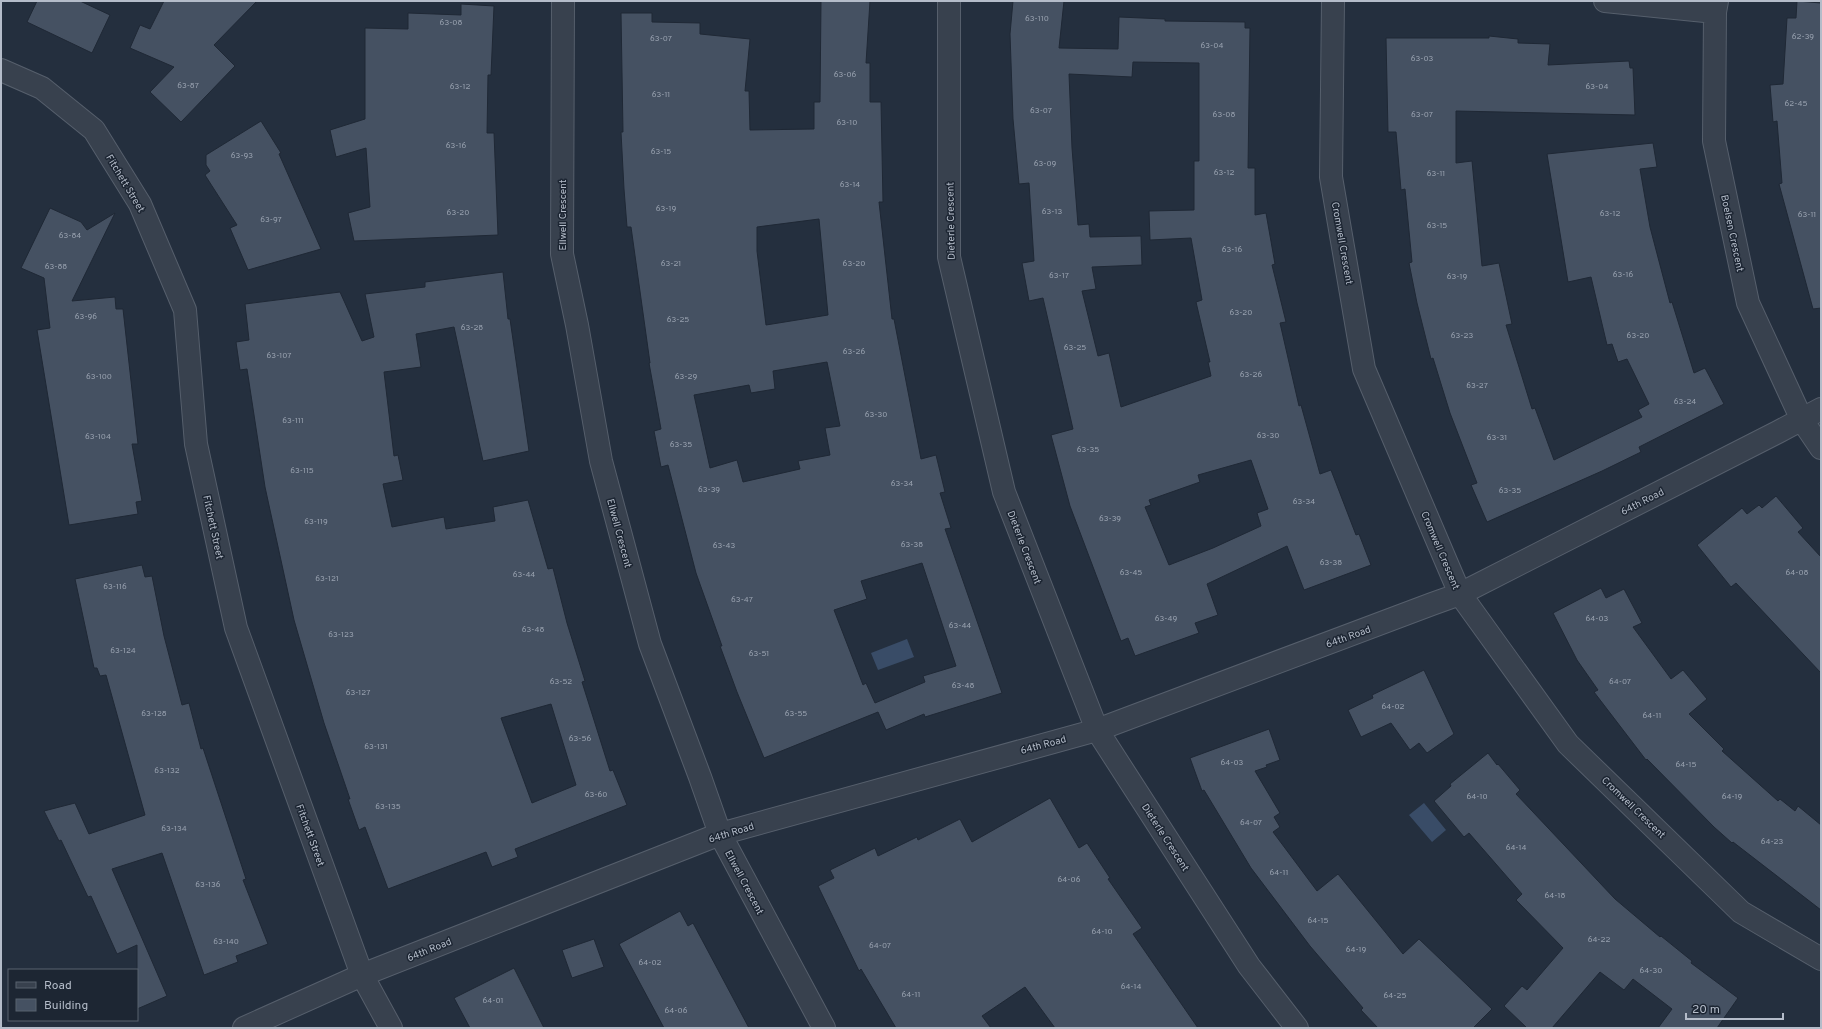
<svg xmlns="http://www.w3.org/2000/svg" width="1822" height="1029" viewBox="0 0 1822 1029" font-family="Overpass,sans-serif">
  <rect width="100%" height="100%" fill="#242f3e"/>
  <path fill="#394c67" d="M 907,639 L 914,657 L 878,670 L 871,653 Z
    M 1424,803 L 1446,830 L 1432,842 L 1409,815 Z"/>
  <path fill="#455162" stroke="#1f2835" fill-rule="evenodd" d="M 37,1 L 80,1 L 110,15 L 92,53 L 27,22 Z
    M 164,1 L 257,1 L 214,45 L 235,66 L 181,122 L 150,92 L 174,67 L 130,48 L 140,25 L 150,29 Z
    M 821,1 L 870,1 L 866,63 L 870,63 L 870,102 L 881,102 L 883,202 L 879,202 L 892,319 L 894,319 L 921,459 L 936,455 L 945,492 L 940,493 L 951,528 L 945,529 L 1002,693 L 925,717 L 924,714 L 886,730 L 878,712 L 764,758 L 737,692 L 720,646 L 722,646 L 696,573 L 668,465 L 661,467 L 654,431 L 661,429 L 649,363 L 650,363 L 631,227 L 627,227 L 624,189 L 621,132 L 623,132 L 621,13 L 652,13 L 652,22 L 700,23 L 700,34 L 750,39 L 745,91 L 749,91 L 750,130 L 814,129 L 814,102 L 820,102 ZM 819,219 L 828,315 L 766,325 L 757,251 L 757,227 ZM 827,362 L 840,426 L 825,428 L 830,455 L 798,461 L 800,469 L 743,482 L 737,460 L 710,468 L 694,395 L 749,385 L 751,393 L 775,389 L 773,371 ZM 922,563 L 956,666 L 923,676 L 925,682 L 875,703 L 866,683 L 863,685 L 834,610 L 867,599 L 861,581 Z
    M 1013,1 L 1064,1 L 1059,48 L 1118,49 L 1119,17 L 1165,19 L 1165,21 L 1245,22 L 1245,28 L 1250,28 L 1248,168 L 1255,168 L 1255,215 L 1266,213 L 1275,264 L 1272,265 L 1286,322 L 1280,323 L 1299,406 L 1301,405 L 1320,474 L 1331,470 L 1356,535 L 1359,534 L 1371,565 L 1304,590 L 1287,546 L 1207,584 L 1218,615 L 1195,623 L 1199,633 L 1135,656 L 1128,638 L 1121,641 L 1070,506 L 1051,435 L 1073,429 L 1043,298 L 1029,301 L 1022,263 L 1034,261 L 1029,183 L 1019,184 L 1013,119 L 1010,34 ZM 1133,62 L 1199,63 L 1199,161 L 1194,161 L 1194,210 L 1149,211 L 1150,240 L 1191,238 L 1202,300 L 1196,302 L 1210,362 L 1208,362 L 1211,376 L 1121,407 L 1109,353 L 1098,356 L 1082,291 L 1096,289 L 1092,267 L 1142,265 L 1141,236 L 1090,237 L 1089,224 L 1078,225 L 1072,148 L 1069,74 L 1132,77 ZM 1251,460 L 1268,509 L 1257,513 L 1261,526 L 1213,548 L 1169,565 L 1145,507 L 1151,505 L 1149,500 L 1200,482 L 1198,475 Z
    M 1797,1 L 1821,3 L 1821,308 L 1813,309 L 1779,184 L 1782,183 L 1777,121 L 1773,122 L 1770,85 L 1783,84 L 1787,18 L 1796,18 Z
    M 461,4 L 494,6 L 491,75 L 488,75 L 487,133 L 494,133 L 498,235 L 354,241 L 348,213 L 370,207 L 366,148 L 336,157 L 330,130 L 365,119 L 365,28 L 408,29 L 408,13 L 461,15 Z
    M 1489,36 L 1518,39 L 1518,43 L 1550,44 L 1548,65 L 1629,61 L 1630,68 L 1633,68 L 1635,115 L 1456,111 L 1456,163 L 1472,161 L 1482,266 L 1499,263 L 1512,324 L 1506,325 L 1532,409 L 1535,408 L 1554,460 L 1642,417 L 1638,410 L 1649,404 L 1627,359 L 1618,362 L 1612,344 L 1607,345 L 1591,277 L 1568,282 L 1547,154 L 1653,143 L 1657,167 L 1640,169 L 1650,227 L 1670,303 L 1672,302 L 1694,373 L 1705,368 L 1724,404 L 1639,447 L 1641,452 L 1602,471 L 1487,522 L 1471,485 L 1477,483 L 1450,413 L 1433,358 L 1431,359 L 1417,303 L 1409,263 L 1412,262 L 1405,189 L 1401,190 L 1396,132 L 1388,132 L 1386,38 L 1489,38 Z
    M 261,121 L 281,153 L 279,154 L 321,249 L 248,270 L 230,228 L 237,225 L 205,175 L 210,171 L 206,165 L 206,155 Z
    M 50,208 L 81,222 L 87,230 L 115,213 L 72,301 L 115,297 L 116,309 L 123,309 L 138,444 L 132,444 L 142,501 L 136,502 L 138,514 L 69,525 L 37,330 L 50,328 L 44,278 L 21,268 Z
    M 503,272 L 508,319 L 510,319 L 529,451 L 483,461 L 454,327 L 416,334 L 421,367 L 384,372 L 394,456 L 398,455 L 403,480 L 383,484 L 392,527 L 444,517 L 446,529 L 495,521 L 493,507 L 528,500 L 548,569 L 553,568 L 567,623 L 585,681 L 582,682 L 610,771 L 613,770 L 627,805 L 515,849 L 518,857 L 492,867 L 486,852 L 388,889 L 365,827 L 359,830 L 348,799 L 350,799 L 324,723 L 294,620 L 265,487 L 247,369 L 240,370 L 236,342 L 249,340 L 245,304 L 340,292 L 362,341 L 374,337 L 365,294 L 425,287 L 425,282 ZM 551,704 L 576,785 L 532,803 L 501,718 Z
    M 1776,496 L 1803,528 L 1798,532 L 1821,557 L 1821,673 L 1736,583 L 1731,587 L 1697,545 L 1742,508 L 1747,514 L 1759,505 L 1762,508 Z
    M 142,565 L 145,577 L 152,576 L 164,636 L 182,705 L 189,703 L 201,749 L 203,748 L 246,879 L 243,880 L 268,944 L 236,956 L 238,962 L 204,975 L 162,853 L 112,869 L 167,996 L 137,1009 L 137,945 L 117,954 L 91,896 L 88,897 L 61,840 L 59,841 L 44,811 L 75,803 L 89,834 L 145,815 L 106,675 L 100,676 L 97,668 L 94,668 L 75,579 Z
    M 1601,588 L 1606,598 L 1624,589 L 1642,623 L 1633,627 L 1671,679 L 1683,670 L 1707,699 L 1689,714 L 1724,749 L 1722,751 L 1778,801 L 1780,799 L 1795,811 L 1798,806 L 1821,825 L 1821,910 L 1733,842 L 1732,843 L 1714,827 L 1647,759 L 1646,760 L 1594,692 L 1598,690 L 1577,660 L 1553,613 Z
    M 1424,670 L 1454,734 L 1427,753 L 1419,743 L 1410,750 L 1391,723 L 1361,737 L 1348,710 L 1373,698 L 1372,695 Z
    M 1269,729 L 1280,760 L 1266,765 L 1267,767 L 1255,771 L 1280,813 L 1274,817 L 1280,827 L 1273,832 L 1317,891 L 1338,874 L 1403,954 L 1419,939 L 1492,1009 L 1473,1028 L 1378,1028 L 1361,1010 L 1363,1008 L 1310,946 L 1251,868 L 1204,790 L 1202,791 L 1190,758 Z
    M 1488,753 L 1497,765 L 1498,764 L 1520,790 L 1516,794 L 1615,899 L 1660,937 L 1661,936 L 1692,961 L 1691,963 L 1738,998 L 1717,1028 L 1658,1028 L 1672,1009 L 1633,979 L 1624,990 L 1600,972 L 1552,1028 L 1527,1028 L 1504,1006 L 1522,986 L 1527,990 L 1563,948 L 1516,900 L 1522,894 L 1469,833 L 1464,837 L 1434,801 L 1451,786 L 1450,784 Z
    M 1050,798 L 1079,848 L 1087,843 L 1110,878 L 1108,879 L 1142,928 L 1133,934 L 1198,1028 L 1055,1028 L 1025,987 L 982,1016 L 991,1028 L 896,1028 L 861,969 L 859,971 L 818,886 L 834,878 L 830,870 L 875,848 L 878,856 L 917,837 L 918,840 L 960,819 L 972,842 Z
    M 680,911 L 688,926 L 693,923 L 749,1028 L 664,1028 L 619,944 Z
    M 594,939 L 604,967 L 572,978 L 562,950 Z
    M 514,968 L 544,1028 L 470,1028 L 454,998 Z"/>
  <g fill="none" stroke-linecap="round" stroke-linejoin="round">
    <defs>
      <path id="street" d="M 563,1 L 562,254 L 577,325 L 601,461 L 650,644 L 700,777 L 720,834 L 824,1028
        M 949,1 L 949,257 L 1004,492 L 1097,730 L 1249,966 L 1297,1028
        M 1333,1 L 1331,177 L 1364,369 L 1460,594 L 1568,744 L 1741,912 L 1821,959
        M 1605,1 L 1715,12
        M 1717,1 L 1715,12 L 1714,141 L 1748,303 L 1802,420 L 1821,448
        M 1,70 L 42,88 L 94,130 L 140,204 L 185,310 L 196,444 L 236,628 L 362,975 L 391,1028
        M 244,1028 L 362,975 L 720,834 L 1097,730 L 1432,604 L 1460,594 L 1778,432 L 1821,409"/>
    </defs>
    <use href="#street" stroke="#565f6c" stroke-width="24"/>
    <use href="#street" stroke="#38414e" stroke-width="22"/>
  </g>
  <g text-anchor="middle" stroke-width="3" stroke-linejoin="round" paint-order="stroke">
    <g font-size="8" fill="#98a1af">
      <text x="1037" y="21">63-110</text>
      <text x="451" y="25">63-08</text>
      <text x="1803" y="39">62-39</text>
      <text x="661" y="41">63-07</text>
      <text x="1212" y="48">63-04</text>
      <text x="1422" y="61">63-03</text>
      <text x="845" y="77">63-06</text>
      <text x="188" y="88">63-87</text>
      <text x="460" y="89">63-12</text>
      <text x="1597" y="89">63-04</text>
      <text x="661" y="97">63-11</text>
      <text x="1796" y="106">62-45</text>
      <text x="1041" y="113">63-07</text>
      <text x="1224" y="117">63-08</text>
      <text x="1422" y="117">63-07</text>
      <text x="847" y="125">63-10</text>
      <text x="456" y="148">63-16</text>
      <text x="661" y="154">63-15</text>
      <text x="242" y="158">63-93</text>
      <text x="1045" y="166">63-09</text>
      <text x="1224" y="175">63-12</text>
      <text x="1436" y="176">63-11</text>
      <text x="850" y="187">63-14</text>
      <text x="666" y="211">63-19</text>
      <text x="1052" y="214">63-13</text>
      <text x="458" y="215">63-20</text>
      <text x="1610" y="216">63-12</text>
      <text x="1807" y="217">63-11</text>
      <text x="271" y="222">63-97</text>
      <text x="1437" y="228">63-15</text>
      <text x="70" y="238">63-84</text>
      <text x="1232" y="252">63-16</text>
      <text x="671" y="266">63-21</text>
      <text x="854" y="266">63-20</text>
      <text x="56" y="269">63-88</text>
      <text x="1623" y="277">63-16</text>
      <text x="1059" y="278">63-17</text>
      <text x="1457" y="279">63-19</text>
      <text x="1241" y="315">63-20</text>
      <text x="86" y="319">63-96</text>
      <text x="678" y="322">63-25</text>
      <text x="472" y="330">63-28</text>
      <text x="1462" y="338">63-23</text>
      <text x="1638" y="338">63-20</text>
      <text x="1075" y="350">63-25</text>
      <text x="854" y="354">63-26</text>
      <text x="279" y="358">63-107</text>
      <text x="1251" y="377">63-26</text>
      <text x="99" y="379">63-100</text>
      <text x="686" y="379">63-29</text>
      <text x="1477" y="388">63-27</text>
      <text x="1685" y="404">63-24</text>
      <text x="876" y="417">63-30</text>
      <text x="293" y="423">63-111</text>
      <text x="1268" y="438">63-30</text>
      <text x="98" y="439">63-104</text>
      <text x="1497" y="440">63-31</text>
      <text x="681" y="447">63-35</text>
      <text x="1088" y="452">63-35</text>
      <text x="302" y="473">63-115</text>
      <text x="902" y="486">63-34</text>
      <text x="709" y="492">63-39</text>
      <text x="1510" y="493">63-35</text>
      <text x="1304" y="504">63-34</text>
      <text x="1110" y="521">63-39</text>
      <text x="316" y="524">63-119</text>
      <text x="912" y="547">63-38</text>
      <text x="724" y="548">63-43</text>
      <text x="1331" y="565">63-38</text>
      <text x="1131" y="575">63-45</text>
      <text x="1797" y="575">64-08</text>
      <text x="524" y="577">63-44</text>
      <text x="327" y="581">63-121</text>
      <text x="115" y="589">63-116</text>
      <text x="742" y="602">63-47</text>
      <text x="1166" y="621">63-49</text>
      <text x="1597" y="621">64-03</text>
      <text x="960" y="628">63-44</text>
      <text x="533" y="632">63-48</text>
      <text x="341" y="637">63-123</text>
      <text x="123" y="653">63-124</text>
      <text x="759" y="656">63-51</text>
      <text x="561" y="684">63-52</text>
      <text x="1620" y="684">64-07</text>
      <text x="963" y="688">63-48</text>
      <text x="358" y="695">63-127</text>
      <text x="1393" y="709">64-02</text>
      <text x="154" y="716">63-128</text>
      <text x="796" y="716">63-55</text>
      <text x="1652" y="718">64-11</text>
      <text x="580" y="741">63-56</text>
      <text x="376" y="749">63-131</text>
      <text x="1232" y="765">64-03</text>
      <text x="1686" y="767">64-15</text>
      <text x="167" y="773">63-132</text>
      <text x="596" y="797">63-60</text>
      <text x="1477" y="799">64-10</text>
      <text x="1732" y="799">64-19</text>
      <text x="388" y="809">63-135</text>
      <text x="1251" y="825">64-07</text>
      <text x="174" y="831">63-134</text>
      <text x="1772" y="844">64-23</text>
      <text x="1516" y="850">64-14</text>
      <text x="1279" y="875">64-11</text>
      <text x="1069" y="882">64-06</text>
      <text x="208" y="887">63-136</text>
      <text x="1555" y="898">64-18</text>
      <text x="1318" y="923">64-15</text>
      <text x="1102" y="934">64-10</text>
      <text x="1599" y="942">64-22</text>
      <text x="226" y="944">63-140</text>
      <text x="880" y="948">64-07</text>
      <text x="1356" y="952">64-19</text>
      <text x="650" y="965">64-02</text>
      <text x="1651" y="973">64-30</text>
      <text x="1131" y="989">64-14</text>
      <text x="911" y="997">64-11</text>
      <text x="1395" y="998">64-25</text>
      <text x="493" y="1003">64-01</text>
      <text x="676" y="1013">64-06</text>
    </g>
    <g font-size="10" fill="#b4bcc9" stroke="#1d2633">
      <text transform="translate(126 183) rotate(59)" y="4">Fitchett Street</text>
      <text transform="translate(562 215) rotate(-90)" y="4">Ellwell Crescent</text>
      <text transform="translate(950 221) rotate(-91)" y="4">Dieterle Crescent</text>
      <text transform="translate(1733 233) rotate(78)" y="4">Boelsen Crescent</text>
      <text transform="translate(1343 243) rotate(80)" y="4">Cromwell Crescent</text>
      <text transform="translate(1642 501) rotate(-27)" y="4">64th Road</text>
      <text transform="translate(214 527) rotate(78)" y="4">Fitchett Street</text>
      <text transform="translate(620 533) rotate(75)" y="4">Ellwell Crescent</text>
      <text transform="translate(1025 547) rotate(69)" y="4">Dieterle Crescent</text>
      <text transform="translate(1441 550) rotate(67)" y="4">Cromwell Crescent</text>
      <text transform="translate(1348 636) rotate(-20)" y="4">64th Road</text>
      <text transform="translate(1043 744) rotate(-15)" y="4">64th Road</text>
      <text transform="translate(1634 807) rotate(44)" y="4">Cromwell Crescent</text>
      <text transform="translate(731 832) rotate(-17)" y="4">64th Road</text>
      <text transform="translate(311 835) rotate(70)" y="4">Fitchett Street</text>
      <text transform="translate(1166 837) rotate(57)" y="4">Dieterle Crescent</text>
      <text transform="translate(745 882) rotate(62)" y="4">Ellwell Crescent</text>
      <text transform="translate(429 949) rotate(-22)" y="4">64th Road</text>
    </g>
  </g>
  <rect width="1822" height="1029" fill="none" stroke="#b4bcc9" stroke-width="4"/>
  <rect x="8" y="969" width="130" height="52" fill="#1d2633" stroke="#59626f"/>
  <rect x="16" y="982" width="20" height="6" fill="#38414e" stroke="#59626f"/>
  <text x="44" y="989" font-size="12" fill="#b4bcc9">Road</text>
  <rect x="16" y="999" width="20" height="12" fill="#455162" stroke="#59626f"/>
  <text x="44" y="1009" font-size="12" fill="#b4bcc9">Building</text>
  <path d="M1686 1013v6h97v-6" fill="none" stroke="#b4bcc9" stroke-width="2"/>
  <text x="1692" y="1013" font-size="12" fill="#b4bcc9" stroke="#1d2633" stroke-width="3" paint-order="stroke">20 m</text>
</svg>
